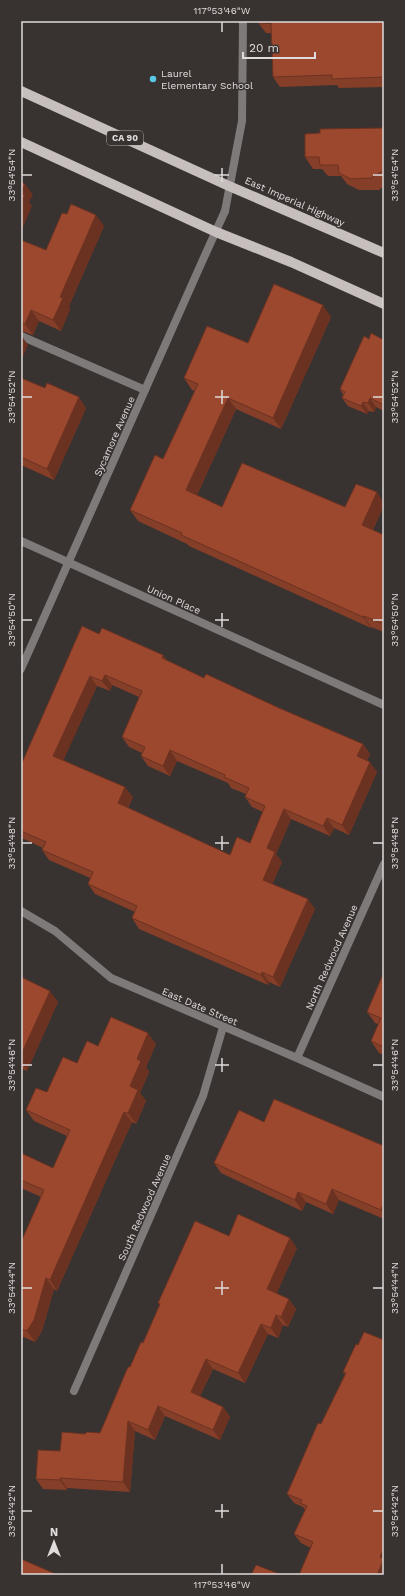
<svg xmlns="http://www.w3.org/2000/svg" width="405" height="1596" viewBox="0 0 405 1596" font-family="'Work Sans',sans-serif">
  <rect width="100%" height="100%" fill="#383231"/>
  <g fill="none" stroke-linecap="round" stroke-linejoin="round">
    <path stroke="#7d7a79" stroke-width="8" d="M 225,211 L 242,121 L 243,21
      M 21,336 L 145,390"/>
    <path stroke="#7d7a79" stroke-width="8" d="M 21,541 L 384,705
      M 21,669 L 201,264 L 225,211
      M 21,911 L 55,931 L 111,978 L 297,1058 L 384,1097
      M 297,1058 L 384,864
      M 74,1391 L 203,1096 L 223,1027"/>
    <path stroke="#c6bfbe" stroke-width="10" d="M 21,91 L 229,186 L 384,253
      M 21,142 L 216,232 L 291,262 L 384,304"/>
  </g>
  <path fill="#853e28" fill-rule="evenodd" d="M 384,21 L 384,87 L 339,88 L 337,85 L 280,87 L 273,77 L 271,33 L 266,33 L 259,24 Z
    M 384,128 L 384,186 L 379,190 L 359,190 L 347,184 L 341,176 L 328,176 L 322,169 L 313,169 L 305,157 L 320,133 Z
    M 104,226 L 69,306 L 70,309 L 61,331 L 39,321 L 33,335 L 21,331 L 21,240 L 46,250 Z
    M 331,317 L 281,429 L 236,409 L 197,495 L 222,507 L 345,507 L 384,503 L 384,505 L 373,530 L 384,535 L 384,632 L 371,627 L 371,628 L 189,546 L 187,544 L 138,521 L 130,510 L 163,459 L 195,391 L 192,390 L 184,378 L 248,343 Z
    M 369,339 L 384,340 L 384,411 L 376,407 L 374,412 L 369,411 L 367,414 L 348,406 L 342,398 L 343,395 L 340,389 Z
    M 21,378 L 86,408 L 54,480 L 21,465 Z
    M 99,634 L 163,655 L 167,661 L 204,678 L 279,708 L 363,744 L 370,754 L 367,760 L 377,772 L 349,835 L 334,828 L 330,836 L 291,819 L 276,854 L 282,862 L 272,884 L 315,909 L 280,987 L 269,982 L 268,985 L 139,929 L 132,918 L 135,912 L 95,894 L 88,884 L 90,878 L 49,860 L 42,850 L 43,848 L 24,839 L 21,839 L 21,765 ZM 112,685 L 139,697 L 122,737 L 129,747 L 142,753 L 141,756 L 148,766 L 170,776 L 177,761 L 228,783 L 231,788 L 246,794 L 245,797 L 252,807 L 263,812 L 250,843 L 230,855 L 128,808 L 133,797 L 63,760 L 97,686 L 110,691 Z
    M 384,972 L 384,1055 L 379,1053 L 371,1041 L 378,1024 L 375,1023 L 367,1012 Z
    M 21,977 L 58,1002 L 27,1071 L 21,1068 Z
    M 156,1044 L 146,1067 L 149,1072 L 140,1093 L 146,1101 L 136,1124 L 132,1122 L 57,1291 L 54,1289 L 42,1331 L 35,1342 L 21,1336 L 21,1242 L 41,1197 L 21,1188 L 21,1153 L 53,1168 L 67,1136 L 34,1121 L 26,1110 L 47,1092 L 77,1063 L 98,1046 Z
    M 264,1122 L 384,1146 L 384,1219 L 339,1200 L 333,1214 L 306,1202 L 302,1211 L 221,1173 L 214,1163 Z
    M 229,1236 L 297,1248 L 276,1294 L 296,1309 L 288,1327 L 283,1325 L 278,1338 L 268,1334 L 245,1383 L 213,1369 L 200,1396 L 223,1407 L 230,1417 L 220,1440 L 165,1416 L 155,1440 L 135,1431 L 130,1492 L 67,1488 L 67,1490 L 43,1489 L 36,1479 L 60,1451 L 85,1434 L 100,1433 L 130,1367 L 143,1343 L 160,1305 L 158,1303 Z
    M 358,1345 L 384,1575 L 311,1548 L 301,1543 L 294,1534 L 305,1510 L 303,1507 L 294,1503 L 287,1494 L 345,1374 L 343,1372 Z"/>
  <path fill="#6c3221" d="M 25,184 L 33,195 L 29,202 L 32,206 L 21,232 L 21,192 Z
    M 96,215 L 104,226 L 69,306 L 70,309 L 61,331 L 53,320 L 60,297 Z
    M 323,305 L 331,317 L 281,429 L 273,418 Z
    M 31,310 L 39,321 L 33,335 L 25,324 Z
    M 21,335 L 28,345 L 21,361 Z
    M 79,397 L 86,408 L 54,480 L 47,469 Z
    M 228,398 L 236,409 L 194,502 L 186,490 Z
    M 370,398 L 376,407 L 374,412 L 368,403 Z
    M 363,402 L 369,411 L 367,414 L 361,406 Z
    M 377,492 L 384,503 L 384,505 L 370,536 L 362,525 Z
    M 364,616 L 371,627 L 371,628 L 363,617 Z
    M 163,655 L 170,665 L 162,658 Z
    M 105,675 L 112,685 L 110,691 L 102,681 Z
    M 90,676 L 97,686 L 61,766 L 53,756 Z
    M 363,744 L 370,754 L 364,766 L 357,756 Z
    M 170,750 L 177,761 L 170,776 L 163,766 Z
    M 370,762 L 377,772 L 349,835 L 342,825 Z
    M 125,787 L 133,797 L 125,813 L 118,803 Z
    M 284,809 L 291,819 L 276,854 L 282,862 L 270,890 L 263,880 L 267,848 Z
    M 327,818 L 334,828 L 330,836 L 323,826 Z
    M 308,899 L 315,909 L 280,987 L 273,977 Z
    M 262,972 L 269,982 L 268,985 L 261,975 Z
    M 50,991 L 58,1002 L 27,1071 L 21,1062 L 21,1055 Z
    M 148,1033 L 156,1044 L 146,1067 L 149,1072 L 140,1093 L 146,1101 L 136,1124 L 128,1113 L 130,1086 L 137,1059 Z
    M 124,1112 L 132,1122 L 57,1291 L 50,1280 Z
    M 332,1189 L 339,1200 L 333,1214 L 326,1204 Z
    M 298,1192 L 306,1202 L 302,1211 L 295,1200 Z
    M 384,1202 L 384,1215 L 381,1210 Z
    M 290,1238 L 297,1248 L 274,1299 L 267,1289 Z
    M 46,1278 L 54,1289 L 42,1331 L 35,1342 L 27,1331 Z
    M 289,1299 L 296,1309 L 288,1327 L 281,1317 Z
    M 276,1315 L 283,1325 L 278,1338 L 271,1328 Z
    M 261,1324 L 268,1334 L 245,1383 L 238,1373 Z
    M 206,1359 L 213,1369 L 197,1402 L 191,1392 Z
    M 158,1406 L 165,1416 L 155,1440 L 148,1430 Z
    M 223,1407 L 230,1417 L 220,1440 L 213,1430 Z
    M 128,1421 L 135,1431 L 130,1492 L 123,1482 Z
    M 60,1478 L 67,1488 L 67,1490 L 60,1480 Z
    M 384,1548 L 384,1575 L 377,1575 L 380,1557 Z"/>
  <path fill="#9b482f" stroke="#6c3221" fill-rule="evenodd" d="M 259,21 L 384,21 L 384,77 L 332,79 L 332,75 L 273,77 L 271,23 L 259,24 Z
    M 384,128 L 384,170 L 371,178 L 351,179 L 339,173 L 338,165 L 320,165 L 319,157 L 305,157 L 305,134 L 320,133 L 320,129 Z
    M 21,182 L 25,184 L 21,192 Z
    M 21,194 L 25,195 L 21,203 Z
    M 71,204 L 96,215 L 60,297 L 63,298 L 53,320 L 31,310 L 25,324 L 21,322 L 21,240 L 46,250 L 62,213 L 67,214 Z
    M 274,284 L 323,305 L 273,418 L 228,398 L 186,490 L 222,507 L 242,463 L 345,507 L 356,484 L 377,492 L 362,525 L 384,535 L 384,624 L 364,616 L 363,617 L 181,535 L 182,533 L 130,510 L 155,455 L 163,459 L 198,384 L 184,378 L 207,326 L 248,343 Z
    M 371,333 L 384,340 L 384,405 L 370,398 L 368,403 L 363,402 L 361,406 L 342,398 L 345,392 L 340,389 L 364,336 L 369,339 Z
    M 21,378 L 45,388 L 47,383 L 79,397 L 47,469 L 21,457 Z
    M 82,626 L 99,634 L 102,628 L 163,655 L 162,658 L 204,678 L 206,674 L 279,708 L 363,744 L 357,756 L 370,762 L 342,825 L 327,818 L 323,826 L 284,809 L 267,848 L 275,852 L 263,880 L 308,899 L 273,977 L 262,972 L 261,975 L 132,918 L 137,906 L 88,884 L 93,872 L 42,850 L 46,842 L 21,831 L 21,765 ZM 105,675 L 142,691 L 122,737 L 145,747 L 141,756 L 163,766 L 170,750 L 225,775 L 224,777 L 249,788 L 245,797 L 265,806 L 250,843 L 237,837 L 230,855 L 118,803 L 125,787 L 53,756 L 90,676 L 102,681 Z
    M 384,972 L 384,1047 L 371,1041 L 381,1018 L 367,1012 Z
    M 21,977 L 50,991 L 21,1055 Z
    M 111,1017 L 148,1033 L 137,1059 L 141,1061 L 130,1086 L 138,1090 L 128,1113 L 124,1112 L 50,1280 L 46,1278 L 34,1320 L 27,1331 L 21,1329 L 21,1242 L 44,1190 L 21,1180 L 21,1153 L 53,1168 L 70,1130 L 26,1110 L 36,1088 L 47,1092 L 63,1057 L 77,1063 L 87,1041 L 98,1046 Z
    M 274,1099 L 384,1146 L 384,1202 L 381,1210 L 332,1189 L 326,1204 L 298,1192 L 295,1200 L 214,1163 L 239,1110 L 264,1122 Z
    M 238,1214 L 290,1238 L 267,1289 L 289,1299 L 281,1317 L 276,1315 L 271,1328 L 261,1324 L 238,1373 L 206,1359 L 191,1392 L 223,1407 L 213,1430 L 158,1406 L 148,1430 L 128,1421 L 123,1482 L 60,1478 L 60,1480 L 36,1479 L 38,1450 L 60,1451 L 62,1432 L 85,1434 L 87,1432 L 100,1433 L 128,1367 L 130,1367 L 141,1342 L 143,1343 L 160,1304 L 158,1303 L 195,1221 L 229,1236 Z
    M 364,1332 L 384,1340 L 384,1548 L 380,1557 L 384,1558 L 384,1559 L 377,1575 L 299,1575 L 313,1542 L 294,1534 L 307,1506 L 300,1503 L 302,1500 L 287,1494 L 318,1423 L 321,1424 L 346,1373 L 343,1372 L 356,1344 L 358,1345 Z
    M 21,1559 L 58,1575 L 21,1575 Z
    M 256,1565 L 282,1575 L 251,1575 Z"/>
  <path fill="none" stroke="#e0dcdb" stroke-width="1.5" d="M 222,22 L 222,32M 222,168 L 222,182M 22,175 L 32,175M 215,175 L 229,175M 373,175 L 383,175M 222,390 L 222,404M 22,397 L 32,397M 215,397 L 229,397M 373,397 L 383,397M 222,613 L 222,627M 22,620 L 32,620M 215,620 L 229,620M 373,620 L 383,620M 222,836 L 222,850M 22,843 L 32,843M 215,843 L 229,843M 373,843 L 383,843M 222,1058 L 222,1072M 22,1065 L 32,1065M 215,1065 L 229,1065M 373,1065 L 383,1065M 222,1281 L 222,1295M 22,1288 L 32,1288M 215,1288 L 229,1288M 373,1288 L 383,1288M 222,1504 L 222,1518M 22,1511 L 32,1511M 215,1511 L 229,1511M 373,1511 L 383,1511M 222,1564 L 222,1574"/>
  <circle fill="#59c8e5" stroke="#383231" stroke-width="1.5" cx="153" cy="79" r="4"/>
  <g text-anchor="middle" stroke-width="3" stroke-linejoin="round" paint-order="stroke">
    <rect fill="#383231" stroke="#aea9a8" stroke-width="1" x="107" y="131" width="36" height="14" rx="3"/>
    <g font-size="9" font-weight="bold" fill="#e0dcdb">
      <text x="125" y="141">CA 90</text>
    </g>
    <g font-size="10" fill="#e0dcdb" stroke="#383231" text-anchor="start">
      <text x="161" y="77">Laurel<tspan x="161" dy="12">Elementary School</tspan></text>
    </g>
    <g font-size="10" fill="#e0dcdb" stroke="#383231">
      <text transform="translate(295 201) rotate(24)" y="4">East Imperial Highway</text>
      <text transform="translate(114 436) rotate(-66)" y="4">Sycamore Avenue</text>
      <text transform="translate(174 599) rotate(24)" y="4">Union Place</text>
      <text transform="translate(331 957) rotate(-66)" y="4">North Redwood Avenue</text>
      <text transform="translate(200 1006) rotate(23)" y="4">East Date Street</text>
      <text transform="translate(144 1207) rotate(-66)" y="4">South Redwood Avenue</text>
    </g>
  </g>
  <rect width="405" height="1596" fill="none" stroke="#383231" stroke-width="44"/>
  <g transform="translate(54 1542)" stroke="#383231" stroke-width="3" paint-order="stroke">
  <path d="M0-3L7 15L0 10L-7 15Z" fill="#e0dcdb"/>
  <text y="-6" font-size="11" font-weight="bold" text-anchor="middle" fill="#e0dcdb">N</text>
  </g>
  <path d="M243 52v6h72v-6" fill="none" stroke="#e0dcdb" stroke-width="2"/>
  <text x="249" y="52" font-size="12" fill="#e0dcdb" stroke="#383231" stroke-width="3" paint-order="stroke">20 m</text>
  <rect x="22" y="22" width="361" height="1552" fill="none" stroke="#e0dcdb" stroke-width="1.5"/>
  <g font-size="10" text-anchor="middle" fill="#e0dcdb">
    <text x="222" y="14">117°53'46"W</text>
    <text transform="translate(11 175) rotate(-90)" y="4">33°54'54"N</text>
    <text transform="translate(394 175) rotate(-90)" y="4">33°54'54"N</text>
    <text transform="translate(11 397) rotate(-90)" y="4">33°54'52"N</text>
    <text transform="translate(394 397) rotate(-90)" y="4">33°54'52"N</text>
    <text transform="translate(11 620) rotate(-90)" y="4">33°54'50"N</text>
    <text transform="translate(394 620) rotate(-90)" y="4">33°54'50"N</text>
    <text transform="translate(11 843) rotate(-90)" y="4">33°54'48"N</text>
    <text transform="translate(394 843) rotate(-90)" y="4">33°54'48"N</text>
    <text transform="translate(11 1065) rotate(-90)" y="4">33°54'46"N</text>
    <text transform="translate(394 1065) rotate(-90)" y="4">33°54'46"N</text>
    <text transform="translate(11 1288) rotate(-90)" y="4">33°54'44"N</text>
    <text transform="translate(394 1288) rotate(-90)" y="4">33°54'44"N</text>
    <text transform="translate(11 1511) rotate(-90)" y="4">33°54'42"N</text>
    <text transform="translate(394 1511) rotate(-90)" y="4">33°54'42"N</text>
    <text x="222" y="1588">117°53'46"W</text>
  </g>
</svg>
